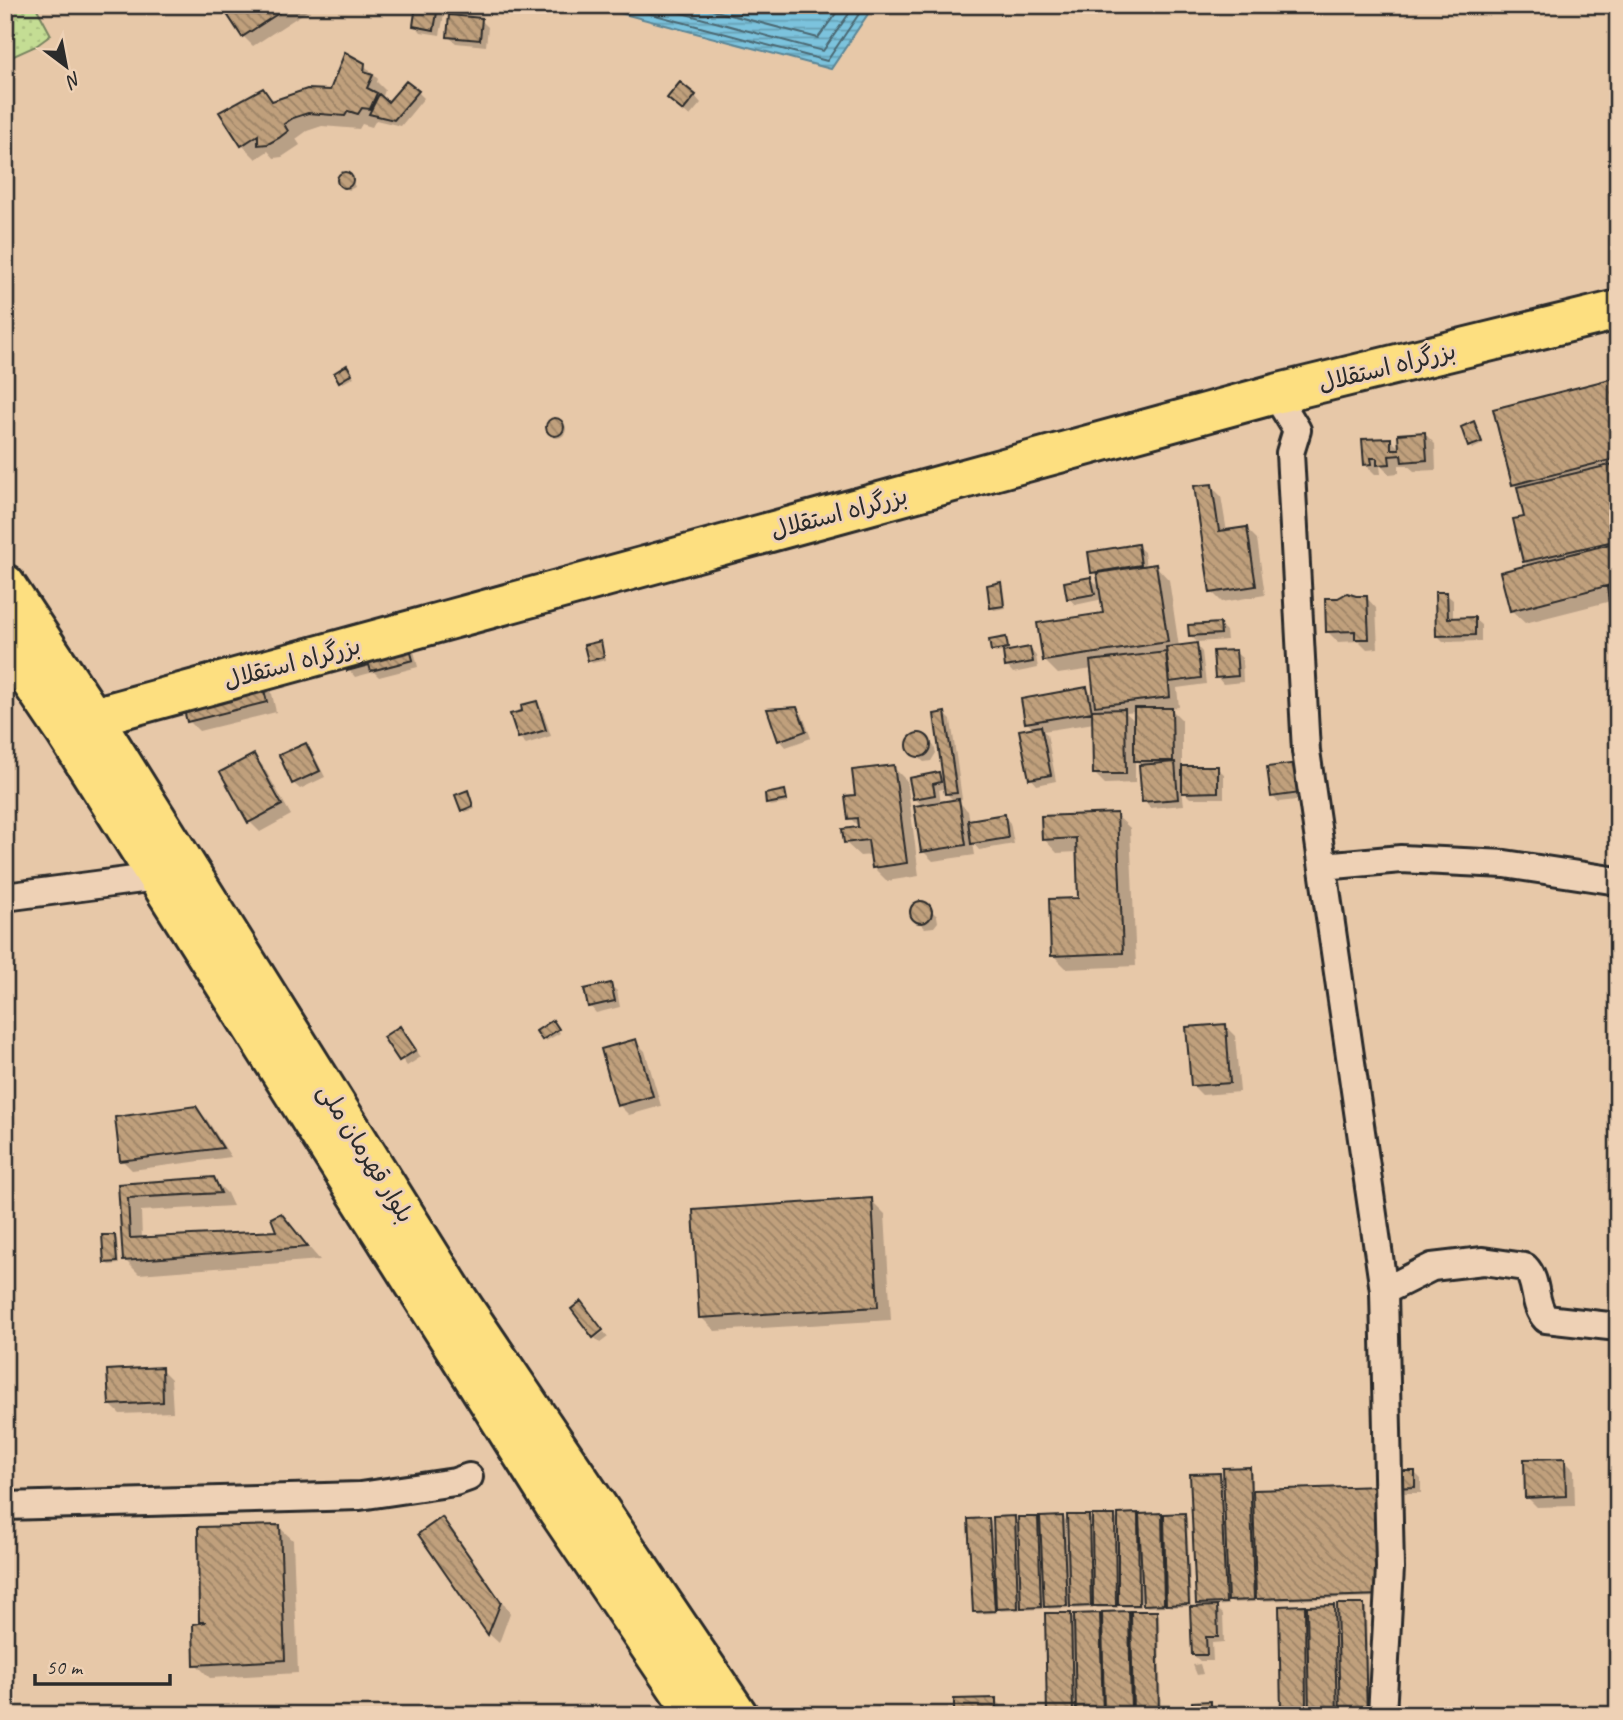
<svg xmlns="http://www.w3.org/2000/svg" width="1623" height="1720" viewBox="0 0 1623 1720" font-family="Caveat,'Playpen Sans Arabic',sans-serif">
  <defs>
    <pattern id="park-dots" width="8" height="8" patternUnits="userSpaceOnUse" patternTransform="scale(1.75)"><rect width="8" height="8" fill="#c4dd94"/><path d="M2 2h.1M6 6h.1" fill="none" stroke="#a9be80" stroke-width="1.8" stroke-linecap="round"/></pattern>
    <pattern id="water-rules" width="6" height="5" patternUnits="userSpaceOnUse" patternTransform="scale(1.75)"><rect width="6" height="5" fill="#7cc3dd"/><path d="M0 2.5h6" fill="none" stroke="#669fb3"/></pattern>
    <pattern id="building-back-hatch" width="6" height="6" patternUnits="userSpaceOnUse" patternTransform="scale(1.75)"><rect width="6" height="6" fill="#c0a07c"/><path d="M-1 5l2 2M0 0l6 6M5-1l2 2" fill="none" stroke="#9c8366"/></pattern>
  </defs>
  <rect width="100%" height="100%" fill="#e7c8a8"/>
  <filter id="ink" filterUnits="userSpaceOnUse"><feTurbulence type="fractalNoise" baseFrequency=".0143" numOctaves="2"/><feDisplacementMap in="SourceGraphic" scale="14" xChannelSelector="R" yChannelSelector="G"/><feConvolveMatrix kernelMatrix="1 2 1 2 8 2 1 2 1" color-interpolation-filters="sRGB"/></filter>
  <g filter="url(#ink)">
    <path fill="url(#park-dots)" stroke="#788460" stroke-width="2" d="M 5,5 L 35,5 L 51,35 L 36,46 L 5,60 Z"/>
    <path fill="url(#water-rules)" stroke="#5c8696" stroke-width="2" d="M 590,5 L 874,5 L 831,69 Z"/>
    <path fill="#0003" fill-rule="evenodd" d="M 235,5 L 244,14 L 258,5 L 308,5 L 310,9 L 253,46 L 243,36 Z
      M 437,9 L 444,15 L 440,35 L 421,32 L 415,25 Z
      M 481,20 L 488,27 L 486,46 L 456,43 L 449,37 Z
      M 364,65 L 378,79 L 377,82 L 385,90 L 382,99 L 388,104 L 418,92 L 424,98 L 401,126 L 376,120 L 372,127 L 362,124 L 359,129 L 322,126 L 307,131 L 296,139 L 300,145 L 282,157 L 274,158 L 268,151 L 256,159 L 242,145 L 263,91 L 275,102 L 331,91 Z
      M 695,96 L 701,103 L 690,116 L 675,104 Z
      M 345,174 L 350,175 L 355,187 L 349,190 L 341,185 L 339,179 Z
      M 349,370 L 354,377 L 343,383 L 340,381 Z
      M 1618,379 L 1618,626 L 1614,622 L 1611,601 L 1525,623 L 1511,610 L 1530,567 L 1525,562 L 1515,521 L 1526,518 L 1520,490 L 1513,484 Z
      M548 429a9 9 0 1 1 18 0a9 9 0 1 1-18 0Z
      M 1474,423 L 1483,444 L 1472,449 L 1470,446 Z
      M 1425,434 L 1435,444 L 1436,470 L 1414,471 L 1407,465 L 1399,465 L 1399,473 L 1389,474 L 1380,465 L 1381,474 L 1375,474 L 1365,464 L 1364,441 L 1390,439 L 1401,450 Z
      M 1211,486 L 1221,496 L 1227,532 L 1247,529 L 1257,539 L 1265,595 L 1222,602 L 1212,592 Z
      M 1137,546 L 1144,552 L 1146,568 L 1156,566 L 1169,580 L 1179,647 L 1196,645 L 1202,652 L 1206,684 L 1177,688 L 1179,707 L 1170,708 L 1182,720 L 1182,768 L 1217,768 L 1224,774 L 1224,798 L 1190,798 L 1182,790 L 1184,805 L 1150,808 L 1144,801 L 1140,765 L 1135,759 L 1135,783 L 1105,784 L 1095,774 L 1094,723 L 1043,731 L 1047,734 L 1056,781 L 1037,785 L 1031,778 L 1034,729 L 1026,722 L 1087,689 L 1096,698 L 1093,669 L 1058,674 L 1044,660 L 1105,614 L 1103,599 L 1075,605 L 1069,598 L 1091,578 L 1101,589 L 1100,579 L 1093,572 ZM 1136,712 L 1136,722 L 1126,713 Z
      M 1000,584 L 1003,587 L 1006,608 L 994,610 L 992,607 Z
      M 1446,594 L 1453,600 L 1453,619 L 1474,619 L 1481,625 L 1481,641 L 1444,642 L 1437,635 Z
      M 1366,597 L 1376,608 L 1378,648 L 1367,649 L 1359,641 L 1338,642 L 1328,632 Z
      M 1220,625 L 1226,631 L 1227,640 L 1197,642 L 1190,635 Z
      M 1006,639 L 1010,653 L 1030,649 L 1036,656 L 1038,668 L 1013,673 L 1007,666 L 1004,652 L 995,653 L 993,650 Z
      M 600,643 L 606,660 L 592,663 L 590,660 Z
      M 407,644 L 414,651 L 418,667 L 379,677 L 374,672 L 355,677 L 349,670 Z
      M 1235,652 L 1242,658 L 1243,682 L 1223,684 L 1217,677 Z
      M 262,684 L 272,694 L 276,712 L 199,731 L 189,721 Z
      M 536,703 L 542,709 L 551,736 L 526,744 L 519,737 L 525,712 Z
      M 797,709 L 803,716 L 811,738 L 786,747 L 780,740 Z
      M 945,714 L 951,720 L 962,799 L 957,800 L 968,811 L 970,821 L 1004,816 L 1010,823 L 1014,844 L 979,850 L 973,843 L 975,855 L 933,861 L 923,851 L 923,807 L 915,798 L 939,774 L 945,781 ZM 946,788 L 947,794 L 955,802 L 941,804 L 939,790 Z
      M 918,735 L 927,739 L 934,746 L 936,753 L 931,761 L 924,762 L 912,752 L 909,743 L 912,738 Z
      M 306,745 L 312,751 L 325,777 L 300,789 L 293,783 Z
      M 253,756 L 263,766 L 291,815 L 260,832 L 250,822 L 222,773 Z
      M 893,767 L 907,781 L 919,876 L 887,881 L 873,867 L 872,855 L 860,856 L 846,843 L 860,828 L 850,818 L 857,796 Z
      M 1269,768 L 1306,799 L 1279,802 L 1272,796 Z
      M 468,792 L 475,809 L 465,812 L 462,810 Z
      M 785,792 L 788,803 L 770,806 L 768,803 Z
      M 1116,815 L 1130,828 L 1136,966 L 1067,969 L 1053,955 L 1080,900 L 1078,852 L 1057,853 L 1044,839 Z
      M 923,902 L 937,916 L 938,922 L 934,927 L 925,928 L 913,916 L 913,907 L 917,903 Z
      M 610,985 L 617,991 L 620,1007 L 596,1013 L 590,1006 Z
      M 555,1025 L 560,1033 L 546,1041 L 543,1039 Z
      M 1225,1026 L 1235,1036 L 1240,1092 L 1202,1095 L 1192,1085 Z
      M 400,1028 L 421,1057 L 407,1066 L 386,1038 Z
      M 635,1041 L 645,1051 L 661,1106 L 629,1115 L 619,1105 Z
      M 196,1108 L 206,1118 L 231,1157 L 132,1170 L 122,1160 Z
      M 213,1179 L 227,1193 L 233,1206 L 141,1211 L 142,1239 L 279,1232 L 281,1215 L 320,1260 L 139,1274 L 125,1260 L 120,1186 Z
      M 871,1200 L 885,1214 L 891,1320 L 715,1331 L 701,1317 Z
      M 114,1237 L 117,1239 L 119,1264 L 109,1265 L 106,1263 Z
      M 604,1332 L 608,1337 L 600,1343 L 595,1338 Z
      M 161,1369 L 171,1379 L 173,1412 L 120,1414 L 110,1404 Z
      M 1564,1460 L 1574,1470 L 1575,1506 L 1537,1507 L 1527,1497 Z
      M 1249,1469 L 1252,1472 L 1252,1492 L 1378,1488 L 1384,1597 L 1261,1601 L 1256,1597 L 1256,1602 L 1232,1603 L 1227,1598 L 1228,1605 L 1214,1606 L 1223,1614 L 1224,1642 L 1212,1643 L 1213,1661 L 1200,1661 L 1193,1655 L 1202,1608 L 1198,1604 L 1220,1475 L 1225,1480 Z
      M 1415,1473 L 1421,1479 L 1421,1493 L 1400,1493 L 1393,1487 Z
      M 1161,1515 L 1166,1520 L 1185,1515 L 1187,1518 L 1191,1606 L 1171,1607 L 1166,1602 L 1166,1606 L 1147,1607 L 1141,1601 L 1141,1607 L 1123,1607 L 1118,1602 L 1118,1608 L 1097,1608 L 1093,1604 L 1093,1608 L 1074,1609 L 1069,1604 L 1069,1608 L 1049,1609 L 1043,1603 L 1043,1609 L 1025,1610 L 1020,1605 L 1020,1610 L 1001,1611 L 996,1607 L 997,1613 L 977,1614 L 975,1611 L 989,1520 L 991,1522 L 992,1538 L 996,1538 L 1014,1518 L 1020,1523 L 1037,1518 L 1042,1523 L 1063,1517 L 1066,1520 L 1066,1544 L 1070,1544 L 1088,1517 L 1094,1522 L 1114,1517 L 1120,1522 L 1119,1516 Z
      M 442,1519 L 452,1529 L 510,1613 L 499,1643 L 489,1634 L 420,1534 Z
      M 279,1527 L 293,1540 L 298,1673 L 210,1678 L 196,1664 L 204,1624 L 201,1621 Z
      M 1364,1605 L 1366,1608 L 1369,1715 L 1282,1715 L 1304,1607 L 1309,1612 L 1333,1607 L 1339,1612 Z
      M 1156,1612 L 1159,1615 L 1161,1715 L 1049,1715 L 1070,1615 L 1076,1620 L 1100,1615 L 1104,1619 L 1128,1613 L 1132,1618 Z
      M 1200,1664 L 1203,1674 L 1197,1675 L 1193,1665 Z
      M 995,1700 L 1005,1710 L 1005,1715 L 956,1715 Z
      M 1210,1703 L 1213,1711 L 1207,1711 L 1208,1715 L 1194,1715 Z"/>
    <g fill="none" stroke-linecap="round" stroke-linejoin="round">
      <path stroke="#4b6872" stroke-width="2" d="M 618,5 L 827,61 L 865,5
        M 652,5 L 823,51 L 855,5
        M 693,5 L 818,38 L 842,5"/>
    </g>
    <path fill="url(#building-back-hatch)" stroke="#2b2b2b" stroke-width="2" d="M 228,5 L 236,5 L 242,14 L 255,5 L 291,5 L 242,37 L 223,8 Z
      M 416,5 L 438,7 L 434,30 L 413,26 Z
      M 449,15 L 482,18 L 480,40 L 447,37 Z
      M 345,52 L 365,63 L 364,72 L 373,75 L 367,88 L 377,93 L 370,109 L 362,108 L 358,114 L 348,111 L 345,116 L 308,113 L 293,118 L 284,124 L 288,131 L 279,138 L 268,144 L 258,145 L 258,135 L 241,146 L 219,112 L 263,88 L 272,101 L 307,89 L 330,90 Z
      M 406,81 L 419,91 L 394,120 L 369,114 L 379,94 L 388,102 Z
      M 680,82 L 696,95 L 683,111 L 667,98 Z
      M337 180a8 8 0 1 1 16 0a8 8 0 1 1-16 0Z
      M 347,365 L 352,374 L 339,382 L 334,373 Z
      M 1618,377 L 1618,458 L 1512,485 L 1493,409 Z
      M546 427a9 9 0 1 1 18 0a9 9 0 1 1-18 0Z
      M 1474,421 L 1482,442 L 1468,447 L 1461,427 Z
      M 1425,432 L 1427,460 L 1402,462 L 1401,455 L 1389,456 L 1390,464 L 1377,465 L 1377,458 L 1371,458 L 1372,464 L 1364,465 L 1362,439 L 1391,438 L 1391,449 L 1399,449 L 1398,434 Z
      M 1618,463 L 1618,540 L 1523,562 L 1513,519 L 1524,517 L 1517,487 Z
      M 1212,484 L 1219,531 L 1247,527 L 1256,586 L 1210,593 L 1194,486 Z
      M 1618,542 L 1618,583 L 1510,611 L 1500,572 Z
      M 1138,544 L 1141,565 L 1091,573 L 1088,552 Z
      M 1156,564 L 1168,642 L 1043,661 L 1037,623 L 1103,613 L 1097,573 Z
      M 1091,577 L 1095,594 L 1067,599 L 1064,582 Z
      M 1001,582 L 1004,606 L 990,608 L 987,585 Z
      M 1618,585 L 1618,622 L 1612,623 L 1607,587 Z
      M 1435,592 L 1447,592 L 1448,618 L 1475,617 L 1475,635 L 1436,636 Z
      M 1347,593 L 1356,596 L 1367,596 L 1369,639 L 1355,639 L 1355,631 L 1326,632 L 1325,598 L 1338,598 Z
      M 1220,623 L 1221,634 L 1189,636 L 1188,625 Z
      M 1006,637 L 1008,648 L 991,651 L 989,640 Z
      M 601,641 L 604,657 L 588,661 L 584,645 Z
      M 408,642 L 413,660 L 371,671 L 369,665 L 347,671 L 344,659 Z
      M 1197,643 L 1201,678 L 1170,682 L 1166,647 Z
      M 1030,647 L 1033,662 L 1005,667 L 1003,652 Z
      M 1236,650 L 1238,676 L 1215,678 L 1213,651 Z
      M 1166,652 L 1170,697 L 1095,706 L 1090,661 Z
      M 262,682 L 267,702 L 187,722 L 182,702 Z
      M 1087,687 L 1092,712 L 1025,723 L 1021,699 Z
      M 537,701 L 546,730 L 518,738 L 510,714 L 522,711 L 521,705 Z
      M 797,707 L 806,731 L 778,741 L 767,709 Z
      M 1134,708 L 1172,708 L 1173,761 L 1134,761 Z
      M 1125,709 L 1126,774 L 1093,774 L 1092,710 Z
      M 945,712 L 957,793 L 945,794 L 934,714 Z
      M 1041,726 L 1051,775 L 1029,779 L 1019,730 Z
      M907 745a12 12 0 1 1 24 0a12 12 0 1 1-24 0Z
      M 306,743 L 320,771 L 292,784 L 279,755 Z
      M 254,754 L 282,805 L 248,823 L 220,772 Z
      M 1175,762 L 1178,799 L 1142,802 L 1139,765 Z
      M 1297,763 L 1301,793 L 1271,797 L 1267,767 Z
      M 894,765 L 907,863 L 872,868 L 868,840 L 844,843 L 842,829 L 858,827 L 857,818 L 848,819 L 845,796 L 855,795 L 852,770 Z
      M 1182,766 L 1218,766 L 1218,792 L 1182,793 Z
      M 939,772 L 941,782 L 933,784 L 935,795 L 913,799 L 909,778 Z
      M 468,790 L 473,806 L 461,811 L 455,795 Z
      M 785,790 L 787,800 L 766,804 L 765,794 Z
      M 959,799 L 966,845 L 921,852 L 914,806 Z
      M 1117,813 L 1123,953 L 1051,956 L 1049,899 L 1078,898 L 1076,838 L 1042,840 L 1041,816 Z
      M 1005,814 L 1008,838 L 971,844 L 968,820 Z
      M910 912a11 11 0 1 1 22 0a11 11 0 1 1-22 0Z
      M 611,983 L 615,1001 L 588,1007 L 584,989 Z
      M 553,1020 L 559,1029 L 542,1040 L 536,1031 Z
      M 1226,1024 L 1230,1083 L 1191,1086 L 1186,1027 Z
      M 400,1026 L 416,1050 L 399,1061 L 383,1037 Z
      M 636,1039 L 653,1096 L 617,1106 L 601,1049 Z
      M 196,1106 L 223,1148 L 120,1161 L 115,1117 Z
      M 214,1177 L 221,1193 L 128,1198 L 130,1238 L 276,1231 L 271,1218 L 281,1213 L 308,1247 L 123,1261 L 118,1184 Z
      M 872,1198 L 878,1307 L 699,1318 L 693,1210 Z
      M 102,1235 L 115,1235 L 117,1262 L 104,1263 Z
      M 581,1301 L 603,1330 L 593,1338 L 571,1309 Z
      M 162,1367 L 163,1402 L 109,1405 L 107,1370 Z
      M 1565,1458 L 1566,1496 L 1525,1498 L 1524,1459 Z
      M 1250,1467 L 1254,1600 L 1228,1601 L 1223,1468 Z
      M 1392,1471 L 1415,1471 L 1415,1487 L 1392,1488 Z
      M 1220,1473 L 1226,1603 L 1196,1604 L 1190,1474 Z
      M 1379,1486 L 1382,1595 L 1256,1599 L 1253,1490 Z
      M 1138,1513 L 1139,1605 L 1118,1605 L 1118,1514 Z
      M 1162,1513 L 1164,1604 L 1143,1605 L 1139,1514 Z
      M 1185,1513 L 1189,1604 L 1166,1605 L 1164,1514 Z
      M 1067,1515 L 1089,1515 L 1091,1606 L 1070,1607 Z
      M 1092,1515 L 1115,1515 L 1116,1606 L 1093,1606 Z
      M 1015,1516 L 1018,1608 L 996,1609 L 993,1517 Z
      M 1063,1516 L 1067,1606 L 1044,1607 L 1040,1517 Z
      M 442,1517 L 501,1602 L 488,1635 L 418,1534 Z
      M 1018,1517 L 1038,1517 L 1041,1607 L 1021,1608 Z
      M 989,1518 L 995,1611 L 973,1612 L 968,1519 Z
      M 280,1525 L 285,1660 L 194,1665 L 193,1624 L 206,1622 L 199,1622 L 198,1527 Z
      M 1337,1604 L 1364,1604 L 1367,1715 L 1340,1715 Z
      M 1305,1605 L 1306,1715 L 1281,1715 L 1279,1606 Z
      M 1334,1605 L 1337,1715 L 1309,1715 L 1307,1606 Z
      M 1217,1606 L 1218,1637 L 1206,1637 L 1207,1655 L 1192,1655 L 1190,1607 Z
      M 1129,1611 L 1131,1715 L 1104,1715 L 1102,1612 Z
      M 1131,1611 L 1157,1611 L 1159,1715 L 1133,1715 Z
      M 1045,1613 L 1071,1613 L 1073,1715 L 1047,1715 Z
      M 1100,1613 L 1103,1715 L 1076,1715 L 1074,1614 Z
      M 996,1698 L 996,1715 L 954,1715 L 954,1699 Z
      M 1211,1701 L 1211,1709 L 1205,1709 L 1206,1715 L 1192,1715 L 1192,1702 Z"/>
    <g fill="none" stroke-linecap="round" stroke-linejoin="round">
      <defs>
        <path id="minor" d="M 1275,394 L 1297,430 L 1290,453 L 1306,751 L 1384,1291 L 1390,1568 L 1382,1715
          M 1323,866 L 1401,859 L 1505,864 L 1618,881
          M 5,897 L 157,877
          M 1384,1291 L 1432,1267 L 1483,1261 L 1525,1267 C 1539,1281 1532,1304 1546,1319 L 1618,1327
          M 5,1506 L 360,1496 L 455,1482 L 469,1477"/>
        <path id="highway" d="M 5,584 L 93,717 L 453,1292 L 738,1715
          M 5,643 L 66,733 L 558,1511 L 696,1715
          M 66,733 L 93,717 L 1275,394 L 1618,310"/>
      </defs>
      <use href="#minor" stroke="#2b2b2b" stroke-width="32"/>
      <use href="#highway" stroke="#2b2b2b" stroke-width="44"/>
      <use href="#minor" stroke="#eed1b5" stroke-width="26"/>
      <use href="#highway" stroke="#fddf80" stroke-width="38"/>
    </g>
  </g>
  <g text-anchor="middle" stroke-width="6" stroke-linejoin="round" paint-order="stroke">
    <g font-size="24" fill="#2b2b2b" stroke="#eed1b5">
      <text transform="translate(1387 367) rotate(-14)" y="8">بزرگراه استقلال</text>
      <text transform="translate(839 513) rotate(-15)" y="8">بزرگراه استقلال</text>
      <text transform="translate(292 663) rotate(-15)" y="8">بزرگراه استقلال</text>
      <text transform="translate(366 1153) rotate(58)" y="8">بلوار قهرمان ملی</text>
    </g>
  </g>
  <rect width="1623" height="1720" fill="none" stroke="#eed1b5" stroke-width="28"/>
  <rect x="14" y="14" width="1595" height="1692" fill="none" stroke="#2b2b2b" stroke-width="2.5" filter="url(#ink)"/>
  <g transform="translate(66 66) rotate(148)" stroke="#eed1b5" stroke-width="5" paint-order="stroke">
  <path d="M0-5L12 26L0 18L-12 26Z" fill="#2b2b2b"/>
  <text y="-10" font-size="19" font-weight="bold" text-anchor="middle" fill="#2b2b2b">N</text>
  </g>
  <path d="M35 1674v10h135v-10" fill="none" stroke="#2b2b2b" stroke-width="3.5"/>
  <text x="46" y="1674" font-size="21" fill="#2b2b2b" stroke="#eed1b5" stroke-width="5" paint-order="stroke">50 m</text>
</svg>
